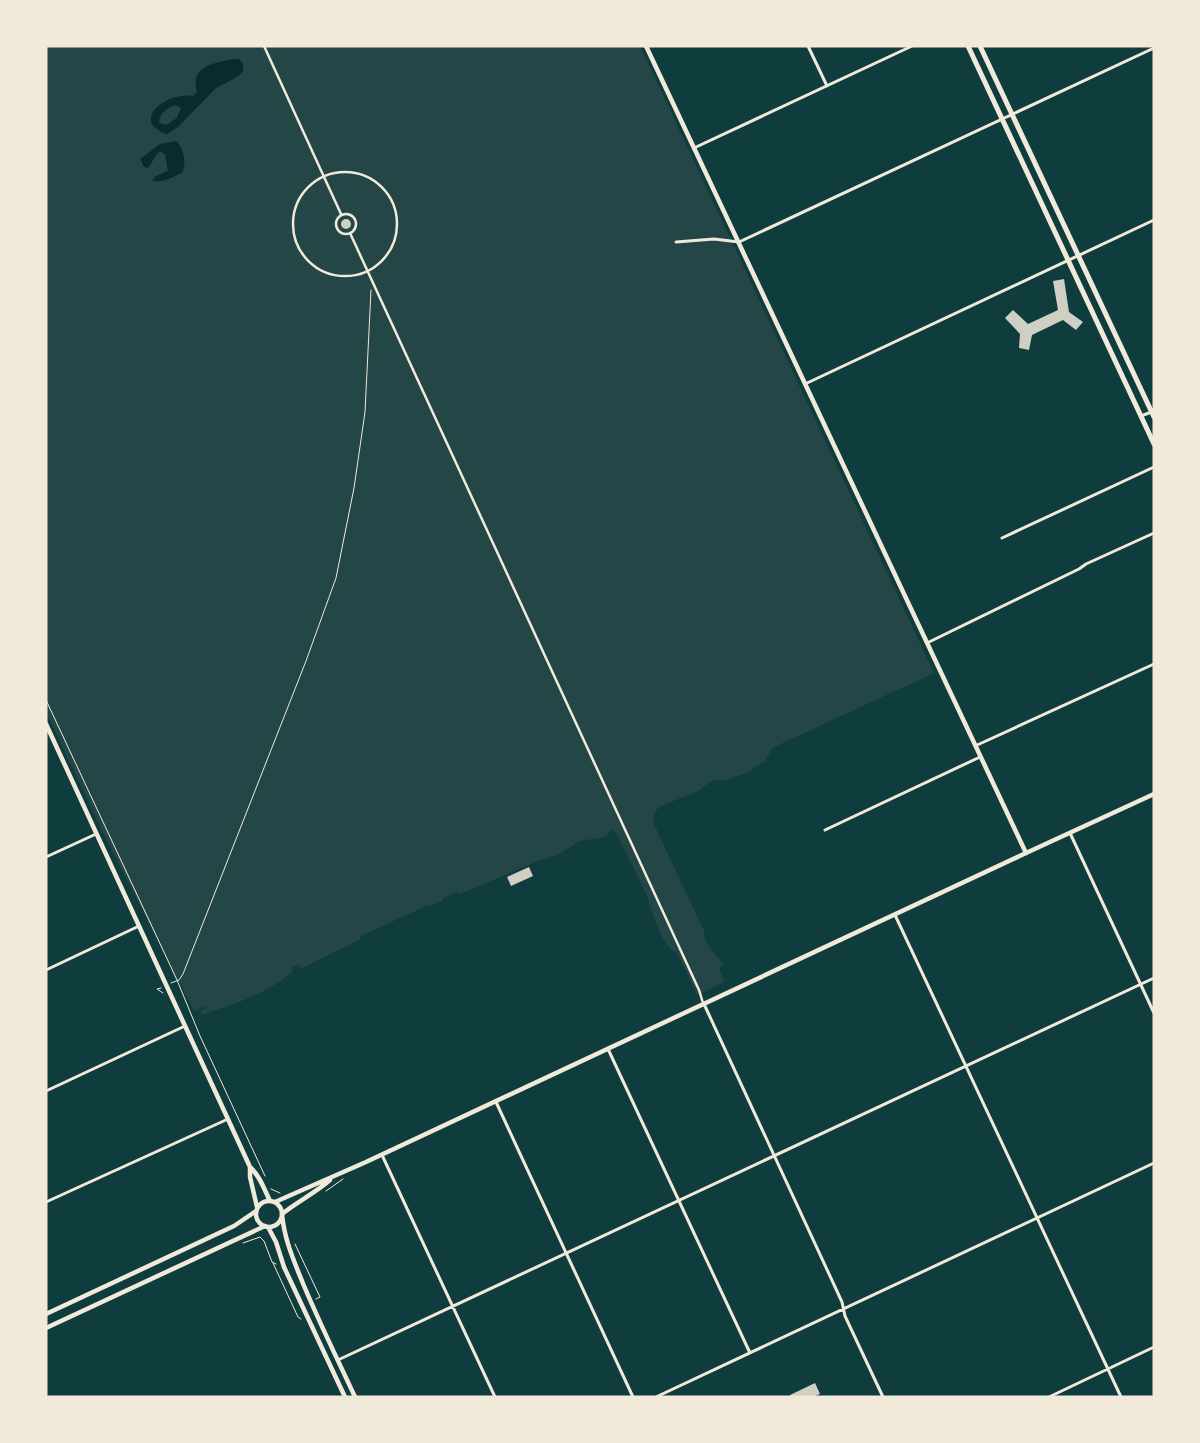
<svg xmlns="http://www.w3.org/2000/svg" width="1200" height="1443" viewBox="0 0 1200 1443" font-family="'Open Sans',sans-serif">
  <rect width="100%" height="100%" fill="#0f3d3e"/>
  <path fill="#244646" d="M 46,46 L 640,46 L 934,673 L 772,748 L 766,760 L 748,772 L 726,780 L 713,780 L 698,791 L 659,807 L 655,812 L 653,822 L 704,931 C 704,945 715,952 723,964 L 719,969 L 725,982 L 697,995 L 676,950 L 675,953 C 656,937 653,908 643,887 C 635,869 625,852 617,834 L 612,830 L 605,837 L 579,841 L 556,856 L 538,861 L 460,894 L 457,892 L 442,899 L 442,901 L 433,905 L 426,906 L 361,936 L 359,940 L 302,968 L 299,968 L 300,964 L 293,966 L 292,972 C 268,993 235,1004 204,1014 L 199,1013 L 209,1005 L 194,1011 L 99,825 L 46,712 Z"/>
  <path fill="#0a2a2b" fill-rule="evenodd" d="M 232,59 L 239,59 L 243,64 L 243,72 L 237,77 L 216,88 L 178,127 L 167,134 C 129,121 167,91 193,96 L 197,92 C 190,66 212,64 232,59 ZM 175,105 L 181,108 L 177,118 L 166,125 L 159,123 C 160,112 166,109 175,105 Z
    M 176,141 C 184,148 186,162 183,172 C 174,177 163,183 152,181 L 156,176 L 168,171 L 165,155 L 160,151 C 154,156 153,162 148,168 L 144,167 L 140,159 L 160,144 Z"/>
  <path fill="#cfcfc3" d="M341 224a5 5 0 1 1 10 0a5 5 0 1 1-10 0Z
    M 1064,279 L 1069,312 L 1083,322 L 1076,330 L 1063,320 L 1032,335 L 1029,350 L 1019,348 L 1020,334 L 1005,318 L 1013,310 L 1028,324 L 1058,310 L 1053,281 Z
    M 529,867 L 533,876 L 511,886 L 507,877 Z
    M 815,1383 L 820,1394 L 813,1397 L 791,1397 L 790,1395 Z"/>
  <g fill="none" stroke-linecap="round" stroke-linejoin="round">
    <path stroke="#f1e9da" stroke-width="1" d="M 46,700 L 177,980 L 200,1036 L 265,1176
      M 171,983 L 179,980 L 183,974 L 306,661 L 336,578 L 354,488 L 365,412 L 371,290
      M 161,988 L 157,989 L 163,993
      M 271,1189 L 280,1193
      M 326,1191 L 343,1179
      M 243,1243 L 260,1237 L 264,1241 L 272,1262 L 276,1264
      M 295,1244 L 320,1297 L 316,1299
      M 273,1263 L 298,1317 L 301,1319"/>
    <path stroke="#f1e9da" stroke-width="2.5" d="M 264,46 L 341,214
      M293 224a52 52 0 1 1 104 0a52 52 0 1 1-104 0Z
      M336 224a10 10 0 1 1 20 0a10 10 0 1 1-20 0Z
      M 350,233 L 699,990 L 703,1003"/>
    <path stroke="#f1e9da" stroke-width="3" d="M 808,46 L 827,86
      M 694,148 L 912,46
      M 676,242 L 714,239 L 739,242 L 1154,48
      M 805,384 L 1154,220
      M 1141,416 L 1154,411
      M 1002,538 L 1154,467
      M 927,643 L 1079,569 L 1086,564 L 1154,533
      M 975,746 L 1154,664
      M 825,830 L 980,757
      M 1070,833 L 1154,1013
      M 46,857 L 96,834
      M 895,915 L 1121,1397
      M 46,970 L 139,926
      M 704,1004 L 842,1302 L 845,1316 L 883,1397
      M 608,1049 L 750,1353
      M 46,1091 L 185,1026
      M 496,1102 L 633,1397
      M 382,1155 L 495,1397
      M 46,1202 L 228,1119
      M 338,1360 L 1154,978
      M 656,1397 L 1154,1163
      M 1049,1397 L 1154,1347"/>
    <path stroke="#f1e9da" stroke-width="4.5" d="M 275,1202 L 366,1162 L 1026,853
      M 282,1214 C 297,1202 315,1193 330,1180
      M 46,1314 L 234,1226 L 256,1211
      M 46,1328 L 265,1226"/>
    <path stroke="#f1e9da" stroke-width="4.5" d="M 646,46 L 1026,853 L 1154,794
      M 46,724 L 250,1167 C 260,1176 264,1189 270,1201
      M 250,1167 L 250,1177 L 257,1207
      M256 1214a13 13 0 1 1 26 0a13 13 0 1 1-26 0Z
      M 282,1214 C 284,1238 293,1259 302,1281 C 318,1320 337,1358 355,1397
      M 268,1227 L 276,1242 L 284,1267 L 345,1397"/>
    <path stroke="#f1e9da" stroke-width="5" d="M 968,46 L 1154,444
      M 980,46 L 1154,417"/>
  </g>
  <rect width="1200" height="1443" fill="none" stroke="#f1e9da" stroke-width="95"/>
</svg>
